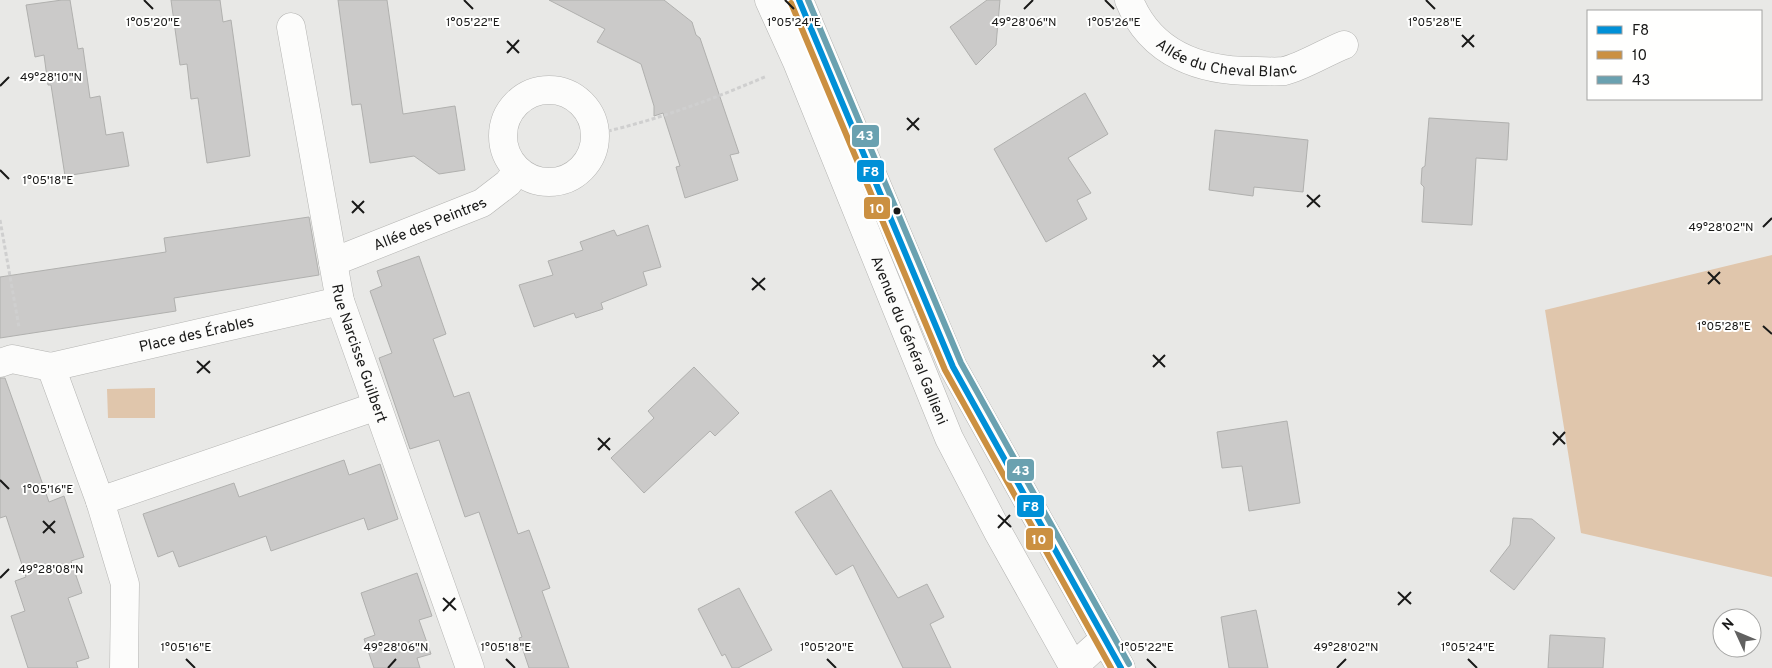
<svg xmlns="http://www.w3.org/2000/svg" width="1772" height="668" viewBox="0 0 1772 668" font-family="Overpass,sans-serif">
  <rect width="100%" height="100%" fill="#e8e8e6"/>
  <path fill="#e0c6ac" d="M 1772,255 L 1772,577 L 1581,533 L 1545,310 Z
    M 155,388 L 155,418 L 108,418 L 107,389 Z"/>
  <path fill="#cbcac9" stroke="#b0b0ae" d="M 62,0 L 70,0 L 78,49 L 83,48 L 90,98 L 100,96 L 106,135 L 123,132 L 129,166 L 65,176 L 51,85 L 48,85 L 44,55 L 35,57 L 26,5 Z
    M 171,0 L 220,0 L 223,22 L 231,20 L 250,156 L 207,163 L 198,98 L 191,99 L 187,64 L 180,65 Z
    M 338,0 L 387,0 L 403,114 L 455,106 L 465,170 L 439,174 L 414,156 L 370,163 L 361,104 L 352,105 Z
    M 549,0 L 664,0 L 692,22 L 696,35 L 700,38 L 739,153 L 730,155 L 738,180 L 685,198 L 676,167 L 680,166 L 663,113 L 654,116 L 654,106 L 641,64 L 597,42 L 605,29 Z
    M 987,0 L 1000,0 L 996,45 L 976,65 L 950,27 Z
    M 1085,93 L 1108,134 L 1068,158 L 1091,193 L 1077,200 L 1087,219 L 1046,242 L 994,149 Z
    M 1429,118 L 1509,123 L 1507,160 L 1476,158 L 1472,225 L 1422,222 L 1424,187 L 1421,184 L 1422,168 L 1425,166 Z
    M 1215,130 L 1308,140 L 1303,192 L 1254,187 L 1253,196 L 1209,190 Z
    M 309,217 L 319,275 L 174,298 L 176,311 L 0,338 L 0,277 L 166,252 L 164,238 Z
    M 648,225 L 661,267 L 643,272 L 647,285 L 601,303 L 603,309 L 576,318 L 574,313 L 534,327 L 519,285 L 553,275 L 548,261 L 583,250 L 580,242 L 614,230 L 617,236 Z
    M 419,256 L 446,334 L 433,339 L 454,397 L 469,392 L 518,534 L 529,530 L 550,588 L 542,591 L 569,668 L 529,668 L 519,638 L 522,637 L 479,512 L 465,517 L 439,440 L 410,449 L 379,358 L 392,353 L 370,291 L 382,286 L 377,271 Z
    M 694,367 L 739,413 L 715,436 L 710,431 L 644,493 L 611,458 L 654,418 L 648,411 Z
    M 0,378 L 5,378 L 49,502 L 64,496 L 84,557 L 71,561 L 82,593 L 68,598 L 89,658 L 76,662 L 78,668 L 28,668 L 11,616 L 25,611 L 15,581 L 26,577 L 6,516 L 0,518 Z
    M 1287,421 L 1300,503 L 1249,511 L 1242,466 L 1222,468 L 1217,432 Z
    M 344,460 L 349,475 L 380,464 L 398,519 L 368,530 L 364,518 L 271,551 L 266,536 L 179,567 L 173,551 L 158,557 L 143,514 L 234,483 L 239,497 Z
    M 831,490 L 898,598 L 927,584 L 944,617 L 930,624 L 951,668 L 903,668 L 853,565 L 836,575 L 795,512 Z
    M 1513,518 L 1532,519 L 1555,538 L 1514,590 L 1490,571 L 1510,545 Z
    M 417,573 L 432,616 L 419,620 L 431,654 L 417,658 L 420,668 L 374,668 L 364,639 L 375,635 L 361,593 Z
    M 739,588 L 772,650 L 738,668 L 732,668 L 725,654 L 722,656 L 698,609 Z
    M 1256,610 L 1268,668 L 1229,668 L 1221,617 Z
    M 1550,635 L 1605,638 L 1603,668 L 1548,668 Z"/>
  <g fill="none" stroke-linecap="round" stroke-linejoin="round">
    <defs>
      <g id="minor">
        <path id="s1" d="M 1129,0 C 1151,55 1202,72 1257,71 C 1265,71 1275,72 1284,71 C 1302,67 1326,52 1344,45"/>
        <path id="s2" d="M 291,27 L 340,301 L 470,668"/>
        <circle cx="549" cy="136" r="46"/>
        <path id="s3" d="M 333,262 L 482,203 L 508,183 L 517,171"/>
        <path d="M 0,363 L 12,359 L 51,367 L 100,501 L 125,584 L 124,668"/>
        <path id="s4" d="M 51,367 L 340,301"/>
        <path d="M 100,501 L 377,406"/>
        <path d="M 1072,668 L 1104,639"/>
      </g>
      <g id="tertiary">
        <path id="s5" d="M 769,0 L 797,62 L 949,438 L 999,534 L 1074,668"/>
        <path d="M 799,0 L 953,367 L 1121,668"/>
      </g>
    </defs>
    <use href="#minor" stroke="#b4b4b2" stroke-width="29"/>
    <use href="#tertiary" stroke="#b4b4b2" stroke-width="29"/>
    <path stroke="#cfcfcf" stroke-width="3" stroke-dasharray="4 2.5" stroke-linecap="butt" d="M 595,134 C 655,121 711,100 767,76
      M 0,220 L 19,327"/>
    <use href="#minor" stroke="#fcfcfb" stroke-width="28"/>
    <use href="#tertiary" stroke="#fcfcfb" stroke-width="28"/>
    <defs>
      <path id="bus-1" d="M 799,0 L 953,367 L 1121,668"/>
      <path id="bus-2" d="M 791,3 L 945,370 L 1111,668"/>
      <path id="bus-3" d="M 808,0 L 961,363 L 1129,664"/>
    </defs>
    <use href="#bus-1" stroke="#fffffe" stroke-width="10"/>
    <use href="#bus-2" stroke="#fffffe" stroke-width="10"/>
    <use href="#bus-3" stroke="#fffffe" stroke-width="10"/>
    <use href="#bus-1" stroke="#0090d7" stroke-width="6"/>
    <use href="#bus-2" stroke="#cb9041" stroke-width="6"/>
    <use href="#bus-3" stroke="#6aa1b0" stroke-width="6"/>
  </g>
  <path fill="none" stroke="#191918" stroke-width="2" d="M 144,0 L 153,9M 464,0 L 473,9M 785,0 L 794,9M 1105,0 L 1114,9M 1426,0 L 1435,9M 1024,9 L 1033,0M 1462,35 L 1474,47M 507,41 L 519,53M 1462,47 L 1474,35M 507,53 L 519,40M 0,86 L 9,77M 907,118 L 919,130M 907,130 L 919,118M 0,170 L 9,179M 1307,195 L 1320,207M 352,201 L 364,213M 1307,207 L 1320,195M 352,213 L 364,201M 1763,227 L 1772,218M 1708,272 L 1720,284M 752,278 L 765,290M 1708,284 L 1720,272M 752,290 L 765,278M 1763,326 L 1772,334M 1153,355 L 1165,367M 197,361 L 210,373M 1153,367 L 1165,355M 197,373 L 210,361M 1553,432 L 1565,444M 598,438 L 610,450M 1553,445 L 1565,432M 598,450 L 610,438M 0,480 L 9,489M 998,515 L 1011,527M 43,521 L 55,533M 998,528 L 1010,515M 43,533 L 55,521M 0,578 L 9,569M 1398,592 L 1411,604M 443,598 L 456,610M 1398,605 L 1411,592M 443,611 L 455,598M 186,659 L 195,668M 506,659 L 515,668M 827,659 L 836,668M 1147,659 L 1156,668M 1468,659 L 1477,668M 388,668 L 396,659M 1337,668 L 1346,659"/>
  <circle fill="#191918" stroke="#fffffe" stroke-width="2" cx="897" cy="211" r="4.5"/>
  <g text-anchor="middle" stroke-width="4" stroke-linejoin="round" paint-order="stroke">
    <g font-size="15" fill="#191918" stroke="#fffffe">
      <text dy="5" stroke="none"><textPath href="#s1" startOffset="124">Allée du Cheval Blanc</textPath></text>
      <text dy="5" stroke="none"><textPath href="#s3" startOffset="104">Allée des Peintres</textPath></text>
      <text dy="5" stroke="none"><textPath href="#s4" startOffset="149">Place des Érables</textPath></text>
      <text dy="5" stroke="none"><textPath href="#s5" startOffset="368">Avenue du Général Gallieni</textPath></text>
      <text dy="5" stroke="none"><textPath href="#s2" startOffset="334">Rue Narcisse Guilbert</textPath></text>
    </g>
  </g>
  <g font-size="12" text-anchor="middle" fill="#191918" stroke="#fffffe" stroke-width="4" stroke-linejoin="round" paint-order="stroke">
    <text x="153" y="26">1°05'20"E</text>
    <text x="473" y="26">1°05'22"E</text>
    <text x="794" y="26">1°05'24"E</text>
    <text x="1114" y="26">1°05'26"E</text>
    <text x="1435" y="26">1°05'28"E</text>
    <text x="1024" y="26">49°28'06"N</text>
    <text x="51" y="81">49°28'10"N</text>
    <text x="48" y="184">1°05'18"E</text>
    <text x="1721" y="231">49°28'02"N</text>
    <text x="1724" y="330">1°05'28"E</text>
    <text x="48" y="493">1°05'16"E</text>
    <text x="51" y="573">49°28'08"N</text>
    <text x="396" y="651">49°28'06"N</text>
    <text x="1346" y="651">49°28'02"N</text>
    <text x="186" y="651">1°05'16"E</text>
    <text x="506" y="651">1°05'18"E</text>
    <text x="827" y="651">1°05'20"E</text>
    <text x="1147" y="651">1°05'22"E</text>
    <text x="1468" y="651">1°05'24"E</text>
  </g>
  <g stroke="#fffffe" stroke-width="2">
    <rect x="851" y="124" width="29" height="24" rx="5" fill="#6aa1b0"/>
    <rect x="856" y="159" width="29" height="24" rx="5" fill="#0090d7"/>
    <rect x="863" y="196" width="28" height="24" rx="5" fill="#cb9041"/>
    <rect x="1006" y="458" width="29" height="24" rx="5" fill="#6aa1b0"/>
    <rect x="1016" y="494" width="29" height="24" rx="5" fill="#0090d7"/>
    <rect x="1025" y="527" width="29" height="24" rx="5" fill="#cb9041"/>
  </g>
  <g font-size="14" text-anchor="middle" font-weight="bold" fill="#fff">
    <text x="865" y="140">43</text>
    <text x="871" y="176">F8</text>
    <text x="877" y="213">10</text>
    <text x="1021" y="475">43</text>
    <text x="1031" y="511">F8</text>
    <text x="1039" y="544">10</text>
  </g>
  <rect x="1587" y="10" width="175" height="90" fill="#fffffe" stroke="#a3a3a2"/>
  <rect x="1597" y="26" width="25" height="8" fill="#0090d7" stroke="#a3a3a2"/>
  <text x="1632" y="35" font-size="15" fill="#191918">F8</text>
  <rect x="1597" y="51" width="25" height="8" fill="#cb9041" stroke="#a3a3a2"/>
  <text x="1632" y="60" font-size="15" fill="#191918">10</text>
  <rect x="1597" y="76" width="25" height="8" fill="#6aa1b0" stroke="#a3a3a2"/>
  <text x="1632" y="85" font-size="15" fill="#191918">43</text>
  <g transform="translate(1737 633) rotate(314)"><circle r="24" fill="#fffffe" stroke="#a3a3a2"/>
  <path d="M0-4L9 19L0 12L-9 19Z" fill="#616160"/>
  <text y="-8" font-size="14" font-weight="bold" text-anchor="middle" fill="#191918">N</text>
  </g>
</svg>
